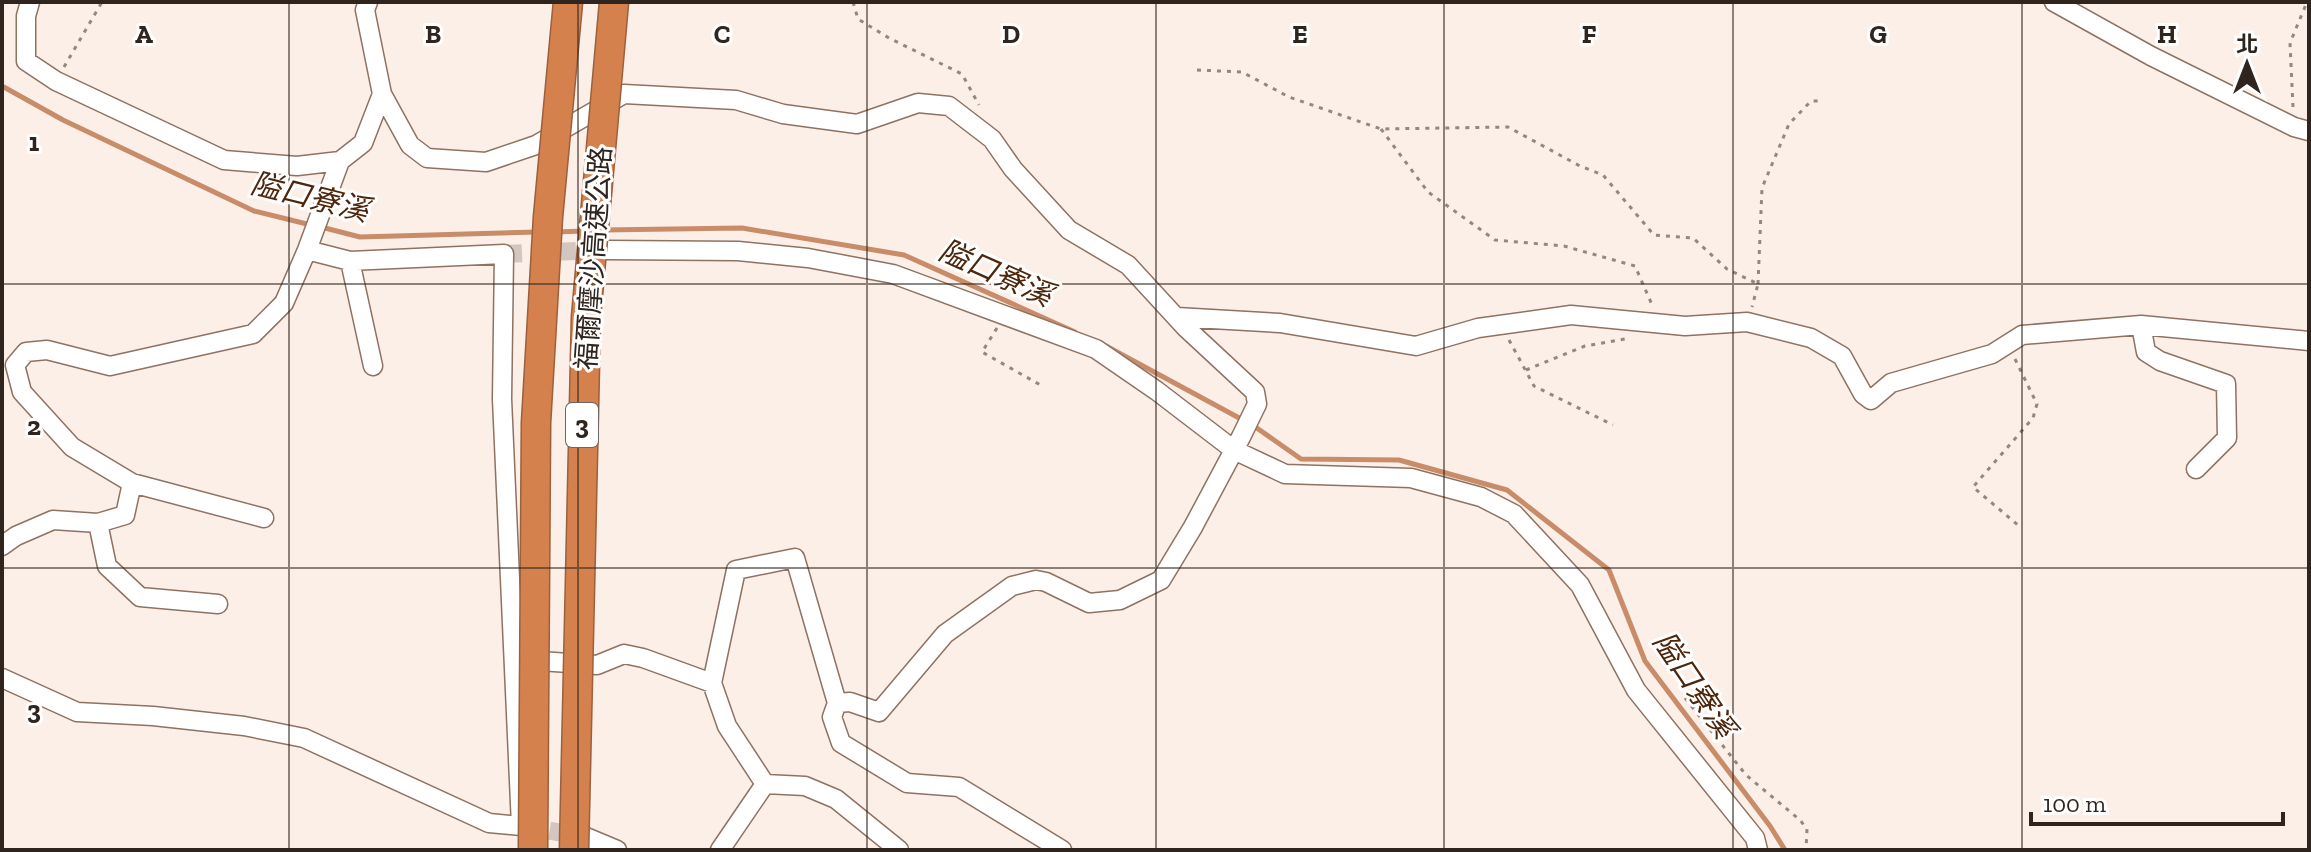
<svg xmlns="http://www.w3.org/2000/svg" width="2311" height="852" viewBox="0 0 2311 852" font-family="'Zilla Slab','Noto Sans TC',serif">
  <rect width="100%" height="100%" fill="#fcefe8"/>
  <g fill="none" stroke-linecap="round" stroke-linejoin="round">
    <path stroke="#c98c69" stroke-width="5" d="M 2,86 L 63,120 L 254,211 L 311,225
      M 321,227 L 360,237 L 537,232
      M 603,230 L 742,228 L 904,255 L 1075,332
      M 555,232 L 585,231
      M 1106,346 L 1254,426 L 1301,459 L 1399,460 L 1507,490 L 1609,570 L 1645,661 L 1770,826 L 1785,850"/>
    <path stroke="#d3c6c0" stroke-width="18" stroke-dasharray="18 9" stroke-linecap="butt" d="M 504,254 L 601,250
      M 523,826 L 585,837"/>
    <defs>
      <path id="minor" d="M 30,2 L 26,16 L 26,61 L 56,81 L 224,160 L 297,166 L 340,161 L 363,143 L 382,94 L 365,10 L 368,2
        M 2054,2 L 2151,56 L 2294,127 L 2309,131
        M 382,94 L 410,145 L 427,158 L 486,162 L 536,145 L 624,94 L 736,100 L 783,114 L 857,124 L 918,103 L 949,106 L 992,139 L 1013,169 L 1069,230 L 1128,265 L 1185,327 L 1255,392 L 1257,404 L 1241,437 L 1193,527 L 1161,580 L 1120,600 L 1089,603 L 1046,582 L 1036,580 L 1012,586 L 945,634 L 879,712 L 850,702 L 837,703 L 832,717 L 841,743 L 907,783 L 959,787 L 1062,850
        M 307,250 L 340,161
        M 606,250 L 738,251 L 808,258 L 893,274 L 1096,349 L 1157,391 L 1234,450 L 1285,474 L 1411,478 L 1481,497 L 1514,514 L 1580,585 L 1636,690 L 1755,838 L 1758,850
        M 350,261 L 373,366
        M 1177,317 L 1280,323 L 1416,346 L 1478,328 L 1571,315 L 1685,326 L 1747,322 L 1811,338 L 1842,356 L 1863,394 L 1871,400 L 1891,383 L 1992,354 L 2022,335 L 2141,325 L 2309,341
        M 2141,325 L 2146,352 L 2160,361 L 2226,384 L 2227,438 L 2196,469
        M 132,483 L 264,518
        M 98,523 L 107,566 L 140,597 L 218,604
        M 2,546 L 16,536 L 53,520 L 98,523 L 125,515 L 132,483 L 72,447 L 22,392 L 15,365 L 26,352 L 47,350 L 110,366 L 253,334 L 284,303 L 307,250 L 350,261 L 504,254 L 502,399 L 521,826 L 489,823 L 304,738 L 244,726 L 153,716 L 77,712 L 2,678
        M 526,660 L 597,665 L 624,654 L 643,658 L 712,683
        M 765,784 L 727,726 L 712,683 L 736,570 L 795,558 L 837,703
        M 586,837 L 617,850
        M 720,850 L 765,784 L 805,786 L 836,799 L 899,850"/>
    </defs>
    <use href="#minor" stroke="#8e7262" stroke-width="21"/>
    <path stroke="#938780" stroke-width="3" stroke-dasharray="4 6" stroke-linecap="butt" d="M 853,2 L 858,19 L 889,38 L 962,74 L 979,105
      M 64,67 L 102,2
      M 1197,70 L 1242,72 L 1289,97 L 1381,129 L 1508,127 L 1580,166 L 1603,175 L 1654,235 L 1693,238 L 1727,269 L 1758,284 L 1752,307
      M 2293,107 L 2290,43 L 2307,2
      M 1381,129 L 1428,192 L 1495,240 L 1564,246 L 1635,266 L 1653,307
      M 1758,284 L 1762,188 L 1789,124 L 1811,101 L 1823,101
      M 997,328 L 982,352 L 1044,387
      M 1509,340 L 1534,386 L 1613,425
      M 2015,359 L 2037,404 L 2033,418 L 1973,487 L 2019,526
      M 1526,370 L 1585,346 L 1625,339
      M 1685,698 L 1746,775 L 1800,820 L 1807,829 L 1806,850"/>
    <use href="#minor" stroke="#fff" stroke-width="18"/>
    <defs>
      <path id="highway-bridge" d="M 533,850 L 536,423 L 548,217 L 568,2
        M 574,850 L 586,317 L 614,2"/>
    </defs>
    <use href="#highway-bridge" stroke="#9b603d" stroke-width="31" stroke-linecap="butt"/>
    <use href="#highway-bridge" stroke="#d5814d" stroke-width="28"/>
  </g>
  <path fill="none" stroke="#30241e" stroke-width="2" stroke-opacity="0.55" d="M 289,2 L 289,850M 578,2 L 578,850M 867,2 L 867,850M 1156,2 L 1156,850M 1444,2 L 1444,850M 1733,2 L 1733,850M 2022,2 L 2022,850M 2,284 L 2309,284M 2,568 L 2309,568"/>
  <g text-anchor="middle" stroke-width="6" stroke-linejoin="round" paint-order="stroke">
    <rect fill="#fff" stroke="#6e6662" stroke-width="2" x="566" y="403" width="32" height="44" rx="6"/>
    <g font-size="26" font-weight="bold" fill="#30241e">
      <text x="582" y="434">3</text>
    </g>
    <g font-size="28" fill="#30241e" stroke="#fff">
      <text transform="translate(593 258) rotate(-86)" y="10">福爾摩沙高速公路</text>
    </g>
    <g font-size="30" font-style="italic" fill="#4e260b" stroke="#fff">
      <text transform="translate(310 197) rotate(14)" y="10">隘口寮溪</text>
      <text transform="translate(996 273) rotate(24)" y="10">隘口寮溪</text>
      <text transform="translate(1694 685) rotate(56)" y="10">隘口寮溪</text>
    </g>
  </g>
  <g font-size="26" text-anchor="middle" font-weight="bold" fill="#30241e" stroke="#fff" stroke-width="6" stroke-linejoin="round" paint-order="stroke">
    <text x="144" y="43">A</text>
    <text x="433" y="43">B</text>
    <text x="722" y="43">C</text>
    <text x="1011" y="43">D</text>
    <text x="1300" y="43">E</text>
    <text x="1589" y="43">F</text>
    <text x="1878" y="43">G</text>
    <text x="2167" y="43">H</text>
    <text x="34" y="151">1</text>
    <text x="34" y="435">2</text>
    <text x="34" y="719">3</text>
  </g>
  <rect width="2311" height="852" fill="none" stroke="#30241e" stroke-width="8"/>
  <g transform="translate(2247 64)" stroke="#ffffff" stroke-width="6" paint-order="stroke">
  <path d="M0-6L14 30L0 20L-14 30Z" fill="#30241e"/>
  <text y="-12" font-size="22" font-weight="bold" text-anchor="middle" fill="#30241e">北</text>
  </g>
  <path d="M2031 812v12h252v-12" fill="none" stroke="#30241e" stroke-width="4"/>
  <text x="2043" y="812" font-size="24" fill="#30241e" stroke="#ffffff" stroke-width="6" paint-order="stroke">100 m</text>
</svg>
